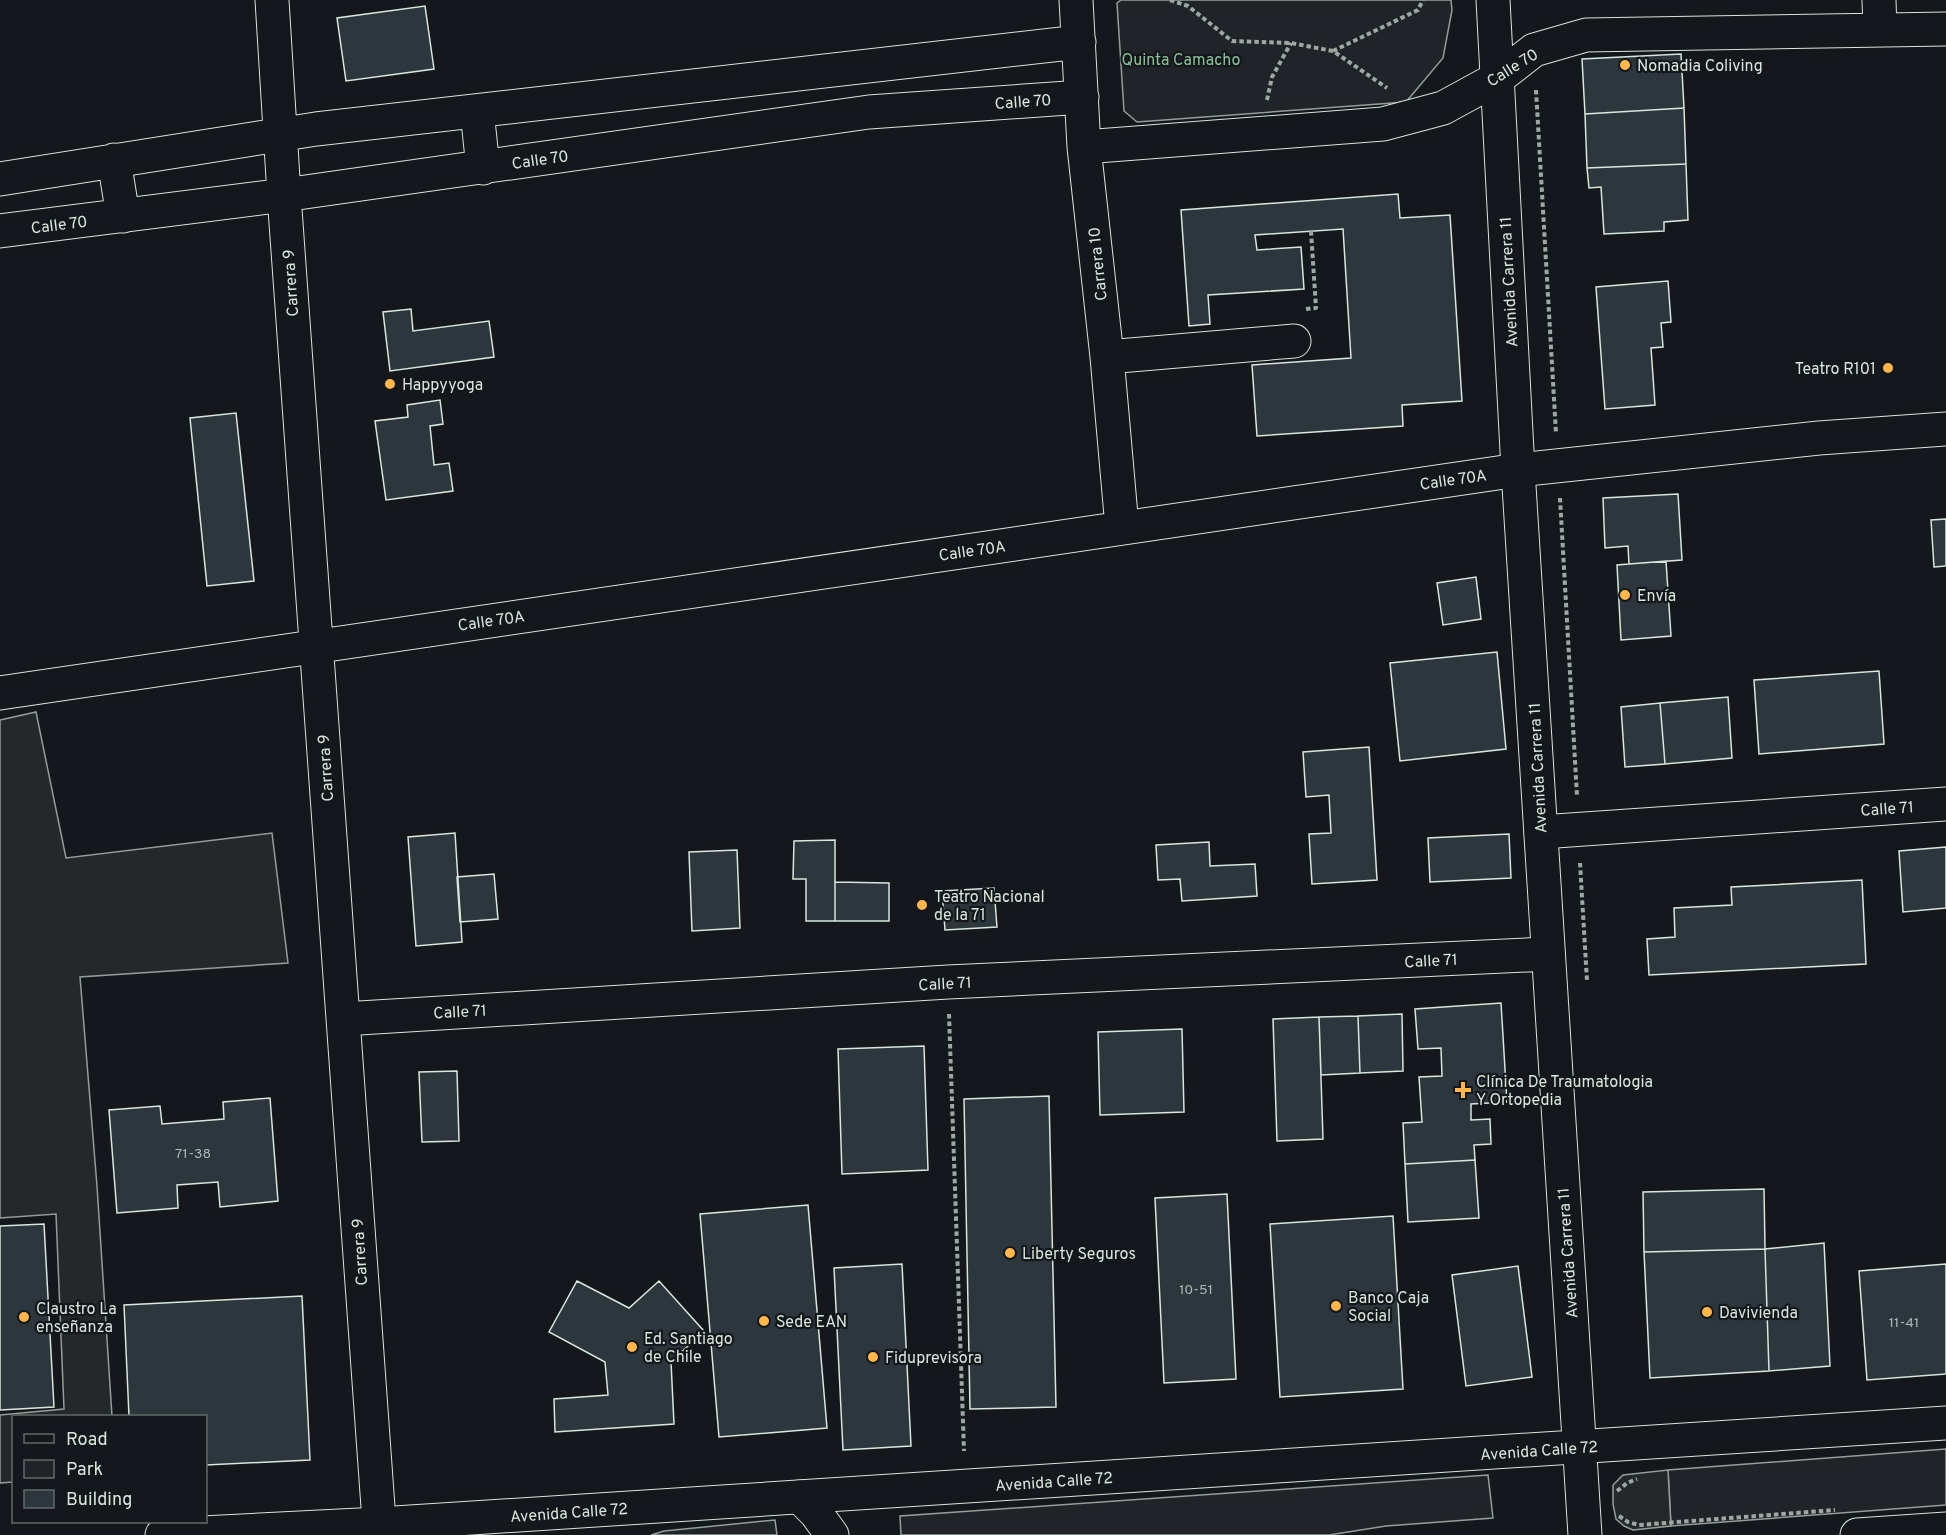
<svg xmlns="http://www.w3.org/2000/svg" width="1946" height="1535" viewBox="0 0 1946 1535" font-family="Overpass,sans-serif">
  <rect width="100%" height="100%" fill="#14181c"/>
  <path fill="#202428" stroke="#939e99" stroke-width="1.5" d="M 1121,0 L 1451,0 L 1452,10 L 1443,58 L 1406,102 L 1137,122 L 1124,111 L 1117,3 Z
    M 1946,1449 L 1946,1505 L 1671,1526 L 1668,1470 Z
    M 1488,1475 L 1493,1518 L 1386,1526 L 1329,1535 L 901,1535 L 900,1516 Z
    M 775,1520 L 777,1535 L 651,1535 L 664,1531 Z"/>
  <path fill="#24282b" stroke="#939e99" stroke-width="1.5" d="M 36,712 L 66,858 L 272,833 L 288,963 L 80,977 L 97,1186 L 112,1416 L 14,1416 L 13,1482 L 0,1483 L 0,1415 L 64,1409 L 56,1214 L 0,1218 L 0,720 Z
    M 1668,1470 L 1671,1526 L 1633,1530 L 1624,1526 L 1616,1519 L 1613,1504 L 1613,1485 L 1623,1475 Z"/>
  <path fill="#2c363c" stroke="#d8e6dc" stroke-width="1.5" d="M 425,6 L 434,69 L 346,81 L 337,18 Z
    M 1681,54 L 1684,108 L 1585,114 L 1582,59 Z
    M 1684,108 L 1686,164 L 1587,168 L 1585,114 Z
    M 1686,164 L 1688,220 L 1664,222 L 1664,231 L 1604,234 L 1601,187 L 1589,188 L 1587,168 Z
    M 1398,194 L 1400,218 L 1450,215 L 1462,401 L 1402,405 L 1403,426 L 1257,436 L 1252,365 L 1351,358 L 1343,229 L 1255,235 L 1257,250 L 1301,247 L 1304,289 L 1208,295 L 1210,324 L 1189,326 L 1181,210 Z
    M 1668,281 L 1671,322 L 1661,323 L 1663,347 L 1651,348 L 1655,405 L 1605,409 L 1596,287 Z
    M 411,309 L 413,331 L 489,321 L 494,357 L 390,371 L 383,312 Z
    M 440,400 L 443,424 L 430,426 L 434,465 L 449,463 L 453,491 L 386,500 L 375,421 L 408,417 L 407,405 Z
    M 236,413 L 254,581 L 207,586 L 190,418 Z
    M 1678,494 L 1682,560 L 1629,564 L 1628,546 L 1605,548 L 1603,498 Z
    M 1946,519 L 1946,566 L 1934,567 L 1931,520 Z
    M 1666,561 L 1671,636 L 1621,640 L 1617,565 Z
    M 1476,577 L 1481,619 L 1443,625 L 1437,583 Z
    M 1497,652 L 1506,749 L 1400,761 L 1390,663 Z
    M 1879,671 L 1884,744 L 1759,754 L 1754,680 Z
    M 1728,697 L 1732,758 L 1665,764 L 1660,703 Z
    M 1660,703 L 1665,764 L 1625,767 L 1621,707 Z
    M 1369,747 L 1377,880 L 1312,884 L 1309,834 L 1331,833 L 1329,795 L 1306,797 L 1303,752 Z
    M 455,833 L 462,942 L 416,946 L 408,837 Z
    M 1509,834 L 1511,878 L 1430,882 L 1428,838 Z
    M 835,840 L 835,921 L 806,921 L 806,879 L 793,879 L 794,841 Z
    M 1209,842 L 1210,866 L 1255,864 L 1257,896 L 1182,901 L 1180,879 L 1158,880 L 1156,845 Z
    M 1946,847 L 1946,908 L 1903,912 L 1899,851 Z
    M 737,850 L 740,928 L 692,931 L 689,852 Z
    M 494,874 L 498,919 L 460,922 L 457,877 Z
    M 1862,880 L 1866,964 L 1649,975 L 1647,939 L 1675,937 L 1674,908 L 1732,905 L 1731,887 Z
    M 835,882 L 889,883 L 889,921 L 835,921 Z
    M 994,888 L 997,927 L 945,930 L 942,891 Z
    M 1501,1003 L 1507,1102 L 1471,1104 L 1471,1120 L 1490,1119 L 1491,1144 L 1474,1145 L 1475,1160 L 1405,1164 L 1403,1123 L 1422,1122 L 1419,1077 L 1442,1076 L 1441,1048 L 1418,1049 L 1415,1009 Z
    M 1402,1014 L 1403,1071 L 1360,1073 L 1358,1016 Z
    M 1358,1016 L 1360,1073 L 1321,1075 L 1319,1017 Z
    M 1319,1017 L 1323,1139 L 1277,1141 L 1273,1019 Z
    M 1182,1029 L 1184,1112 L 1100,1115 L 1098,1032 Z
    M 924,1046 L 928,1170 L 842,1174 L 838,1049 Z
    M 457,1071 L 459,1141 L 422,1142 L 419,1072 Z
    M 1049,1096 L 1056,1407 L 970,1409 L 964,1099 Z
    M 270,1098 L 278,1201 L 220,1207 L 218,1182 L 177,1185 L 178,1208 L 117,1213 L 109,1110 L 160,1106 L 162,1124 L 224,1119 L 223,1102 Z
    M 1475,1160 L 1479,1218 L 1408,1222 L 1405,1164 Z
    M 1764,1189 L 1765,1249 L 1644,1252 L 1643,1192 Z
    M 1227,1194 L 1236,1379 L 1164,1383 L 1155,1198 Z
    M 808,1205 L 827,1428 L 719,1437 L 700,1214 Z
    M 1393,1216 L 1403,1389 L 1280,1397 L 1270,1224 Z
    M 44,1224 L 54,1407 L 0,1410 L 0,1226 Z
    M 1824,1243 L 1830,1366 L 1769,1371 L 1765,1249 Z
    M 1765,1249 L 1769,1371 L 1650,1378 L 1644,1252 Z
    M 902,1264 L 911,1446 L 843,1450 L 834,1268 Z
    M 1946,1264 L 1946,1374 L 1867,1380 L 1859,1271 Z
    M 1518,1266 L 1532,1377 L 1466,1386 L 1452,1275 Z
    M 577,1281 L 629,1308 L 659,1281 L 704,1331 L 671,1362 L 674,1424 L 555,1432 L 554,1399 L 608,1395 L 605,1362 L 549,1332 Z
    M 302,1296 L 310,1460 L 206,1465 L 206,1416 L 129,1416 L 124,1305 Z"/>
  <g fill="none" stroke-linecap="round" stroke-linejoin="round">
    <defs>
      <path id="minor" d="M 272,0 L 284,195 L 380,1535
        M 1076,0 L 1084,147 L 1107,357 L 1122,527
        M 1879,0 L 1880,30
        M 477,111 L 483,168
        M 1084,147 L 1383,124 L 1443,108 L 1498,78 L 1534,50 L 1586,35 L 1946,29
        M 114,160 L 123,216
        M 0,179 L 316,129 L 1079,42
        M 0,231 L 284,195 L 869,112 L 1082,97
        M 1107,357 L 1294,341
        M 0,693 L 1518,470 L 1819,438 L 1946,429
        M 1541,832 L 1946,804
        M 343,1019 L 948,982 L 1548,954
        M 800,1497 L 816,1513 L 832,1535"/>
      <path id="major" d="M 1493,0 L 1518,470 L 1585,1535
        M 162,1535 L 379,1524 L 1946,1423
        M 1857,1535 L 1946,1529"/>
    </defs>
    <use href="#minor" stroke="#d8e6dc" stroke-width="35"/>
    <use href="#major" stroke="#d8e6dc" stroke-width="35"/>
    <path stroke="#9da8a2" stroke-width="4" stroke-dasharray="4.5 3" stroke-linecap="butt" d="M 1170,0 L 1188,6 L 1232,41 L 1291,43 L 1333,51 L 1387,88
      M 1333,51 L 1418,10 L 1423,0
      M 1536,90 L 1556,433
      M 1267,100 L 1272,77 L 1291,43
      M 1306,309 L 1316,308 L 1311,231
      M 1560,498 L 1577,796
      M 1580,863 L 1587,981
      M 949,1014 L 964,1451
      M 1617,1491 L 1627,1483 L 1637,1479
      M 1619,1516 L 1628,1522 L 1639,1525 L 1835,1510"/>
    <use href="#minor" stroke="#14181c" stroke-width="33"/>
    <use href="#major" stroke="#14181c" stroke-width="33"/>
  </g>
  <g fill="#ffb74d" stroke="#14181c" stroke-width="2">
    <circle cx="1625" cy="65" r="6"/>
    <circle cx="1888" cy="368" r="6"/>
    <circle cx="390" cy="384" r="6"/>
    <circle cx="1625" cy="595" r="6"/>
    <circle cx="922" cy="905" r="6"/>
    <path d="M1460 1081h6v6h6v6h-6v6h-6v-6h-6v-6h6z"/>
    <circle cx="1010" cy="1253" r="6"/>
    <circle cx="1336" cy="1306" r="6"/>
    <circle cx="1707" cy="1312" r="6"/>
    <circle cx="24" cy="1317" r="6"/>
    <circle cx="764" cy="1321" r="6"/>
    <circle cx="632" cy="1347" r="6"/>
    <circle cx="873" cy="1357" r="6"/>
  </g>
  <g text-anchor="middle" stroke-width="4.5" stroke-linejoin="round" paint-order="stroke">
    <g font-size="14" fill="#adbab4">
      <text x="193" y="1158">71-38</text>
      <text x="1196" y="1294">10-51</text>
      <text x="1904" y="1327">11-41</text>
    </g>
    <g font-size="16" fill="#8ac095" stroke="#14181c">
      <text x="1181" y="65">Quinta Camacho</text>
    </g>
    <g font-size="16" fill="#d8e6dc" stroke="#14181c" text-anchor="start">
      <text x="1637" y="71">Nomadia Coliving</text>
      <text x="1876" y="374" text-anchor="end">Teatro R101</text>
      <text x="402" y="390">Happyyoga</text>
      <text x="1637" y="601">Envía</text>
      <text x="934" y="902">Teatro Nacional<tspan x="934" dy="18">de la 71</tspan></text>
      <text x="1476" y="1087">Clínica De Traumatologia<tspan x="1476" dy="18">Y Ortopedia</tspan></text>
      <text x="1022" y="1259">Liberty Seguros</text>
      <text x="1348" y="1303">Banco Caja<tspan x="1348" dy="18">Social</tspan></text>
      <text x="36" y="1314">Claustro La<tspan x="36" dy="18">enseñanza</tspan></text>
      <text x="1719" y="1318">Davivienda</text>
      <text x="776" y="1327">Sede EAN</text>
      <text x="644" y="1344">Ed. Santiago<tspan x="644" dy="18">de Chile</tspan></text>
      <text x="885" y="1363">Fiduprevisora</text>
    </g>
    <g font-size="16" fill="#d8e6dc" stroke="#14181c">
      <text transform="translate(1512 67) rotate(-32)" y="6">Calle 70</text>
      <text transform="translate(1023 101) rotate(-4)" y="6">Calle 70</text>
      <text transform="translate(540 159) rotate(-8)" y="6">Calle 70</text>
      <text transform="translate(59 224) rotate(-7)" y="6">Calle 70</text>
      <text transform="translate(1097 264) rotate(-96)" y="6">Carrera 10</text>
      <text transform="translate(1508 282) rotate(-93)" y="6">Avenida Carrera 11</text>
      <text transform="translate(290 283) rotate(-94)" y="6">Carrera 9</text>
      <text transform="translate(1453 479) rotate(-8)" y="6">Calle 70A</text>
      <text transform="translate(972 550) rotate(-8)" y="6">Calle 70A</text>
      <text transform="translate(491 620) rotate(-8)" y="6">Calle 70A</text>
      <text transform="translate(325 768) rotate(-94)" y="6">Carrera 9</text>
      <text transform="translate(1537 768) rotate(-93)" y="6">Avenida Carrera 11</text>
      <text transform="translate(1887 808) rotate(-4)" y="6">Calle 71</text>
      <text transform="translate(1431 960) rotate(-3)" y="6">Calle 71</text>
      <text transform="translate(945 983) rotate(-3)" y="6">Calle 71</text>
      <text transform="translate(460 1011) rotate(-3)" y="6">Calle 71</text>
      <text transform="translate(359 1252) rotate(-94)" y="6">Carrera 9</text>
      <text transform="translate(1567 1253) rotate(-94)" y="6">Avenida Carrera 11</text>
      <text transform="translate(1539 1450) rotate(-4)" y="6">Avenida Calle 72</text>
      <text transform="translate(1054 1481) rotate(-4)" y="6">Avenida Calle 72</text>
      <text transform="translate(569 1512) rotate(-4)" y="6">Avenida Calle 72</text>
    </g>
  </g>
  <rect x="12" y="1415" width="195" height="108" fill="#14181c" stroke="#626a69" stroke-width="1.5"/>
  <rect x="24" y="1434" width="30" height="9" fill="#14181c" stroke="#626a69" stroke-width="1.5"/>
  <text x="66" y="1445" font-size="18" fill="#d8e6dc">Road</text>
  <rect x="24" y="1460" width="30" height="18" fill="#202428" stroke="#626a69" stroke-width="1.5"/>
  <text x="66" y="1475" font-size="18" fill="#d8e6dc">Park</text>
  <rect x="24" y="1490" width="30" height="18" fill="#2c363c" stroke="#626a69" stroke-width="1.5"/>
  <text x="66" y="1505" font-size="18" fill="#d8e6dc">Building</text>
</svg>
